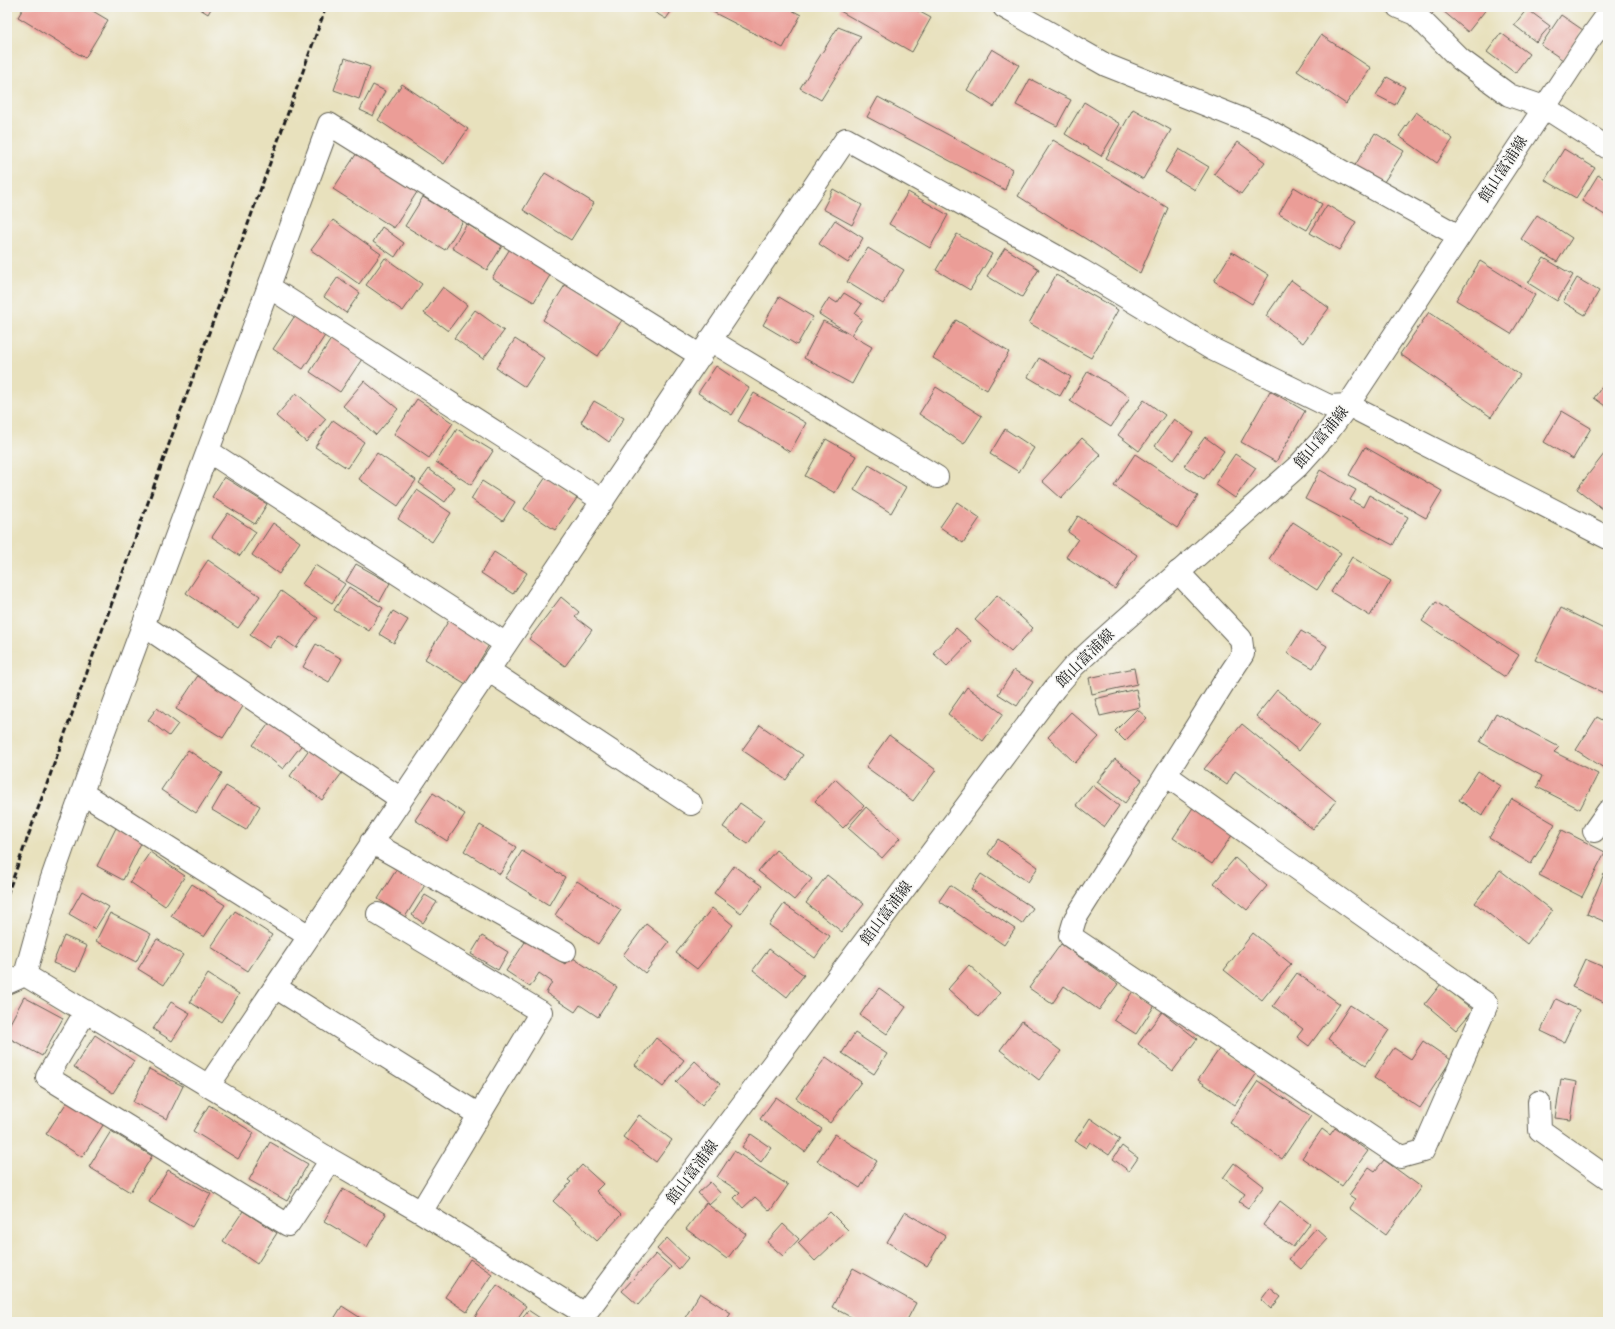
<svg xmlns="http://www.w3.org/2000/svg" width="1615" height="1329" viewBox="0 0 1615 1329" font-family="'IM FELL DW Pica','Noto Serif JP',serif">
  <rect width="100%" height="100%" fill="#f6f6f2"/>
  <filter id="ink" filterUnits="userSpaceOnUse"><feTurbulence type="fractalNoise" baseFrequency=".025" numOctaves="2"/><feDisplacementMap in="SourceGraphic" scale="8" xChannelSelector="R" yChannelSelector="G"/><feConvolveMatrix kernelMatrix="1 2 1 2 8 2 1 2 1" color-interpolation-filters="sRGB"/></filter>
  <filter id="wash" filterUnits="userSpaceOnUse"><feTurbulence type="fractalNoise" baseFrequency=".012" numOctaves="4" result="noise"/><feDisplacementMap in="SourceGraphic" scale="16" xChannelSelector="R" yChannelSelector="G"/><feGaussianBlur stdDeviation="0.9" result="paint"/><feColorMatrix in="noise" values="0 0 0 0 0 0 0 0 0 0 0 0 0 0 0 0 0 1.4 0 .05"/><feComposite in="paint" operator="in"/></filter>
  <g filter="url(#wash)">
    <rect width="100%" height="100%" fill="#e8e1bd"/>
    <g id="blocks">
      <path fill="#eb9d97" d="M 24,7 L 86,7 L 108,20 L 85,58 L 18,17 Z
        M 197,7 L 212,7 L 208,14 Z
        M 646,7 L 674,7 L 666,19 Z
        M 708,7 L 786,7 L 801,15 L 783,48 L 707,9 Z
        M 842,7 L 911,7 L 931,18 L 912,52 L 840,11 Z
        M 1417,7 L 1437,7 L 1431,16 Z
        M 1446,7 L 1488,7 L 1468,32 L 1443,11 Z
        M 1527,9 L 1550,26 L 1536,42 L 1514,25 Z
        M 1561,15 L 1583,30 L 1563,60 L 1541,45 Z
        M 838,27 L 861,36 L 821,100 L 800,88 Z
        M 1501,33 L 1529,54 L 1515,73 L 1487,52 Z
        M 1321,35 L 1371,68 L 1346,104 L 1297,71 Z
        M 992,49 L 1019,65 L 994,107 L 967,90 Z
        M 345,58 L 370,67 L 359,99 L 334,90 Z
        M 1387,77 L 1405,87 L 1395,105 L 1376,95 Z
        M 1030,79 L 1071,100 L 1057,126 L 1016,105 Z
        M 402,84 L 468,129 L 444,164 L 378,120 Z
        M 373,85 L 385,91 L 373,116 L 360,110 Z
        M 878,97 L 1012,169 L 1005,190 L 867,117 Z
        M 1084,102 L 1120,124 L 1101,156 L 1065,134 Z
        M 1133,109 L 1171,130 L 1143,179 L 1106,158 Z
        M 1416,112 L 1453,139 L 1437,163 L 1399,136 Z
        M 1375,133 L 1404,151 L 1382,185 L 1354,167 Z
        M 1053,140 L 1168,208 L 1140,273 L 1018,196 Z
        M 1238,142 L 1265,162 L 1241,194 L 1214,174 Z
        M 1179,149 L 1209,167 L 1195,190 L 1165,172 Z
        M 1564,149 L 1595,168 L 1576,198 L 1545,180 Z
        M 359,150 L 419,189 L 394,228 L 333,189 Z
        M 545,173 L 594,203 L 571,240 L 523,210 Z
        M 1598,175 L 1608,181 L 1608,217 L 1582,201 Z
        M 1294,187 L 1322,204 L 1307,230 L 1279,214 Z
        M 833,189 L 862,205 L 852,225 L 823,209 Z
        M 908,192 L 948,215 L 930,248 L 889,224 Z
        M 423,197 L 463,221 L 445,250 L 405,226 Z
        M 1327,205 L 1356,222 L 1339,250 L 1310,233 Z
        M 1537,215 L 1572,238 L 1557,262 L 1521,239 Z
        M 333,220 L 381,254 L 359,284 L 311,250 Z
        M 835,220 L 863,238 L 848,263 L 819,244 Z
        M 467,224 L 502,246 L 487,270 L 452,248 Z
        M 382,227 L 404,243 L 395,257 L 373,242 Z
        M 957,234 L 992,254 L 970,290 L 936,270 Z
        M 511,247 L 552,272 L 534,302 L 492,278 Z
        M 868,248 L 904,270 L 883,304 L 847,282 Z
        M 1005,248 L 1039,269 L 1022,297 L 987,276 Z
        M 1232,252 L 1269,275 L 1252,304 L 1214,281 Z
        M 385,258 L 422,284 L 403,311 L 366,285 Z
        M 1544,258 L 1573,275 L 1557,301 L 1528,283 Z
        M 1480,261 L 1535,295 L 1511,334 L 1456,300 Z
        M 1056,275 L 1118,310 L 1091,358 L 1029,323 Z
        M 338,277 L 360,293 L 346,313 L 324,297 Z
        M 1577,278 L 1599,291 L 1585,315 L 1563,302 Z
        M 1291,280 L 1329,308 L 1303,343 L 1266,316 Z
        M 567,282 L 622,320 L 598,356 L 543,320 Z
        M 443,287 L 467,305 L 448,331 L 424,313 Z
        M 844,293 L 862,304 L 855,314 L 862,319 L 851,335 L 872,347 L 852,384 L 804,358 L 823,321 L 850,334 L 819,314 L 829,298 L 837,303 Z
        M 779,297 L 813,317 L 797,345 L 763,325 Z
        M 475,310 L 504,331 L 483,359 L 454,338 Z
        M 1429,312 L 1520,375 L 1491,417 L 1400,354 Z
        M 296,314 L 326,334 L 303,369 L 273,349 Z
        M 956,320 L 1009,352 L 987,390 L 933,358 Z
        M 333,336 L 364,356 L 340,392 L 310,372 Z
        M 515,339 L 544,358 L 525,387 L 496,368 Z
        M 1039,358 L 1071,377 L 1060,396 L 1028,377 Z
        M 716,366 L 749,388 L 732,415 L 698,393 Z
        M 1088,371 L 1130,397 L 1111,427 L 1070,401 Z
        M 1608,378 L 1608,408 L 1594,398 Z
        M 364,381 L 398,409 L 376,435 L 343,406 Z
        M 936,387 L 982,416 L 964,444 L 919,414 Z
        M 1270,391 L 1305,411 L 1276,462 L 1241,442 Z
        M 296,393 L 326,419 L 306,442 L 276,416 Z
        M 754,393 L 806,423 L 790,452 L 738,421 Z
        M 417,399 L 453,423 L 429,458 L 394,434 Z
        M 1144,400 L 1165,415 L 1139,451 L 1118,435 Z
        M 594,401 L 624,418 L 609,442 L 581,422 Z
        M 1562,411 L 1591,428 L 1573,459 L 1544,442 Z
        M 1174,419 L 1193,433 L 1174,460 L 1155,446 Z
        M 333,420 L 364,442 L 347,468 L 315,447 Z
        M 457,429 L 493,451 L 471,485 L 436,462 Z
        M 1005,429 L 1034,448 L 1019,472 L 990,454 Z
        M 1205,437 L 1224,451 L 1204,479 L 1184,466 Z
        M 1082,438 L 1101,455 L 1061,498 L 1042,481 Z
        M 826,439 L 856,456 L 835,493 L 805,476 Z
        M 1365,447 L 1442,491 L 1426,518 L 1349,475 Z
        M 1608,449 L 1608,513 L 1577,489 Z
        M 377,453 L 416,480 L 398,506 L 359,479 Z
        M 1135,454 L 1198,496 L 1177,528 L 1114,486 Z
        M 1235,454 L 1256,468 L 1235,498 L 1215,484 Z
        M 869,465 L 906,487 L 891,513 L 854,490 Z
        M 429,469 L 455,488 L 445,502 L 419,483 Z
        M 1320,470 L 1356,490 L 1350,500 L 1363,507 L 1369,495 L 1408,517 L 1393,545 L 1305,499 Z
        M 224,477 L 267,504 L 255,524 L 212,497 Z
        M 546,477 L 577,498 L 555,530 L 524,509 Z
        M 482,481 L 515,502 L 503,521 L 471,499 Z
        M 417,490 L 451,513 L 432,542 L 398,519 Z
        M 957,502 L 980,518 L 963,543 L 940,527 Z
        M 228,513 L 256,532 L 240,556 L 212,537 Z
        M 1078,516 L 1137,555 L 1115,589 L 1066,557 L 1078,539 L 1068,532 Z
        M 1293,522 L 1341,553 L 1317,590 L 1269,559 Z
        M 273,523 L 300,542 L 279,574 L 252,555 Z
        M 494,552 L 527,573 L 513,594 L 481,573 Z
        M 1352,557 L 1391,581 L 1370,616 L 1331,592 Z
        M 208,560 L 260,596 L 238,628 L 186,593 Z
        M 356,564 L 390,583 L 380,601 L 346,581 Z
        M 315,565 L 345,584 L 332,603 L 302,584 Z
        M 349,587 L 383,608 L 369,631 L 334,610 Z
        M 281,591 L 318,618 L 296,648 L 278,635 L 269,648 L 250,635 Z
        M 997,595 L 1033,628 L 1011,652 L 975,620 Z
        M 561,597 L 579,612 L 575,617 L 592,630 L 565,666 L 529,639 Z
        M 1436,602 L 1519,655 L 1505,677 L 1422,621 Z
        M 1561,608 L 1608,631 L 1608,695 L 1535,660 Z
        M 393,611 L 408,620 L 394,643 L 379,634 Z
        M 449,620 L 489,645 L 466,684 L 425,659 Z
        M 956,628 L 971,641 L 947,666 L 933,653 Z
        M 1301,631 L 1327,646 L 1313,668 L 1287,653 Z
        M 316,644 L 342,659 L 329,682 L 303,667 Z
        M 1134,668 L 1137,684 L 1092,694 L 1089,678 Z
        M 1014,670 L 1033,682 L 1017,706 L 998,694 Z
        M 201,671 L 247,700 L 223,738 L 176,709 Z
        M 967,687 L 1003,714 L 983,741 L 948,714 Z
        M 1136,689 L 1140,707 L 1100,716 L 1095,699 Z
        M 1277,690 L 1320,724 L 1299,751 L 1256,716 Z
        M 157,708 L 178,724 L 169,736 L 148,720 Z
        M 1137,709 L 1147,718 L 1125,741 L 1115,731 Z
        M 1071,712 L 1099,737 L 1075,763 L 1048,737 Z
        M 1496,713 L 1559,747 L 1554,752 L 1598,774 L 1580,809 L 1537,787 L 1542,776 L 1480,742 Z
        M 1597,717 L 1608,723 L 1607,770 L 1576,750 Z
        M 273,718 L 304,742 L 283,769 L 253,745 Z
        M 1242,724 L 1336,801 L 1313,829 L 1235,771 L 1227,785 L 1204,769 Z
        M 760,725 L 803,755 L 786,780 L 742,750 Z
        M 889,735 L 936,770 L 913,801 L 866,767 Z
        M 310,748 L 342,773 L 322,800 L 290,776 Z
        M 188,750 L 222,773 L 196,813 L 161,790 Z
        M 1115,759 L 1142,780 L 1125,803 L 1097,782 Z
        M 1478,771 L 1501,786 L 1482,816 L 1459,800 Z
        M 835,779 L 864,806 L 843,828 L 815,801 Z
        M 1092,785 L 1119,806 L 1104,827 L 1076,805 Z
        M 226,786 L 260,806 L 246,830 L 212,810 Z
        M 433,793 L 465,814 L 447,841 L 415,820 Z
        M 1512,799 L 1555,824 L 1531,864 L 1489,838 Z
        M 740,803 L 764,820 L 748,844 L 723,827 Z
        M 1196,803 L 1235,831 L 1212,864 L 1173,838 Z
        M 866,807 L 900,838 L 882,858 L 848,828 Z
        M 480,825 L 516,847 L 500,874 L 464,851 Z
        M 117,826 L 143,839 L 123,880 L 97,866 Z
        M 1562,830 L 1605,852 L 1582,897 L 1539,875 Z
        M 998,839 L 1038,867 L 1028,882 L 988,854 Z
        M 776,850 L 812,879 L 794,900 L 758,871 Z
        M 522,851 L 565,877 L 549,905 L 505,878 Z
        M 150,852 L 185,876 L 165,906 L 130,882 Z
        M 1235,858 L 1267,886 L 1247,910 L 1214,883 Z
        M 734,866 L 762,886 L 741,913 L 714,893 Z
        M 398,867 L 425,885 L 405,917 L 378,899 Z
        M 1500,870 L 1552,911 L 1527,944 L 1475,903 Z
        M 981,874 L 1033,908 L 1022,924 L 971,889 Z
        M 1604,874 L 1608,876 L 1608,923 L 1587,914 Z
        M 827,875 L 864,904 L 842,932 L 806,903 Z
        M 577,881 L 621,910 L 598,944 L 555,915 Z
        M 192,884 L 225,905 L 204,937 L 171,916 Z
        M 950,885 L 1015,929 L 1004,945 L 939,901 Z
        M 82,891 L 109,907 L 95,929 L 69,914 Z
        M 425,895 L 437,902 L 423,923 L 412,915 Z
        M 784,904 L 830,936 L 815,958 L 769,925 Z
        M 712,908 L 733,925 L 697,969 L 676,953 Z
        M 235,911 L 272,935 L 248,971 L 211,947 Z
        M 110,913 L 151,934 L 136,962 L 96,941 Z
        M 646,924 L 669,942 L 645,973 L 623,955 Z
        M 1253,933 L 1291,964 L 1262,1000 L 1224,970 Z
        M 64,936 L 87,946 L 76,972 L 53,963 Z
        M 482,936 L 508,952 L 498,970 L 471,954 Z
        M 157,939 L 183,955 L 164,985 L 138,969 Z
        M 527,939 L 565,964 L 570,956 L 617,987 L 598,1017 L 580,1005 L 575,1012 L 546,993 L 552,982 L 539,973 L 530,987 L 506,971 Z
        M 1061,944 L 1118,984 L 1099,1010 L 1064,986 L 1052,1004 L 1029,988 Z
        M 769,949 L 804,975 L 787,997 L 753,970 Z
        M 1585,959 L 1608,969 L 1608,1004 L 1572,987 Z
        M 969,965 L 1000,993 L 979,1017 L 948,989 Z
        M 1297,973 L 1340,1004 L 1309,1046 L 1297,1037 L 1303,1029 L 1273,1006 Z
        M 208,974 L 239,994 L 221,1022 L 190,1002 Z
        M 1441,984 L 1473,1010 L 1456,1030 L 1425,1004 Z
        M 879,988 L 906,1007 L 887,1034 L 860,1015 Z
        M 1133,991 L 1155,1005 L 1136,1034 L 1114,1020 Z
        M 24,997 L 63,1018 L 42,1056 L 7,1037 L 7,1029 Z
        M 1556,999 L 1579,1010 L 1564,1042 L 1541,1031 Z
        M 171,1002 L 190,1013 L 172,1041 L 153,1029 Z
        M 1350,1005 L 1389,1030 L 1366,1065 L 1328,1039 Z
        M 1162,1012 L 1197,1039 L 1173,1071 L 1138,1044 Z
        M 1022,1021 L 1061,1051 L 1039,1080 L 1000,1050 Z
        M 855,1033 L 887,1054 L 874,1074 L 842,1053 Z
        M 95,1035 L 134,1061 L 113,1093 L 74,1067 Z
        M 656,1038 L 684,1060 L 663,1087 L 635,1065 Z
        M 1423,1041 L 1451,1060 L 1420,1108 L 1374,1078 L 1394,1048 L 1411,1059 Z
        M 1220,1048 L 1257,1073 L 1235,1105 L 1198,1080 Z
        M 826,1057 L 861,1082 L 830,1123 L 796,1098 Z
        M 695,1061 L 720,1084 L 702,1105 L 676,1082 Z
        M 149,1069 L 183,1086 L 167,1119 L 133,1102 Z
        M 1561,1079 L 1577,1082 L 1571,1120 L 1555,1118 Z
        M 1258,1081 L 1311,1116 L 1282,1159 L 1230,1123 Z
        M 776,1097 L 822,1129 L 805,1152 L 760,1119 Z
        M 69,1099 L 105,1122 L 82,1157 L 46,1134 Z
        M 209,1105 L 254,1133 L 238,1159 L 193,1131 Z
        M 639,1115 L 672,1140 L 656,1162 L 623,1137 Z
        M 1090,1118 L 1120,1139 L 1109,1155 L 1090,1142 L 1086,1148 L 1075,1141 Z
        M 1335,1128 L 1368,1151 L 1342,1186 L 1302,1158 L 1322,1129 L 1330,1135 Z
        M 111,1131 L 152,1156 L 130,1192 L 89,1167 Z
        M 751,1134 L 771,1148 L 761,1162 L 742,1147 Z
        M 835,1134 L 877,1161 L 860,1188 L 817,1161 Z
        M 270,1142 L 308,1164 L 287,1201 L 249,1180 Z
        M 1122,1146 L 1138,1158 L 1129,1171 L 1113,1159 Z
        M 734,1151 L 788,1185 L 770,1211 L 755,1197 L 743,1208 L 734,1198 L 740,1192 L 717,1177 Z
        M 1384,1160 L 1421,1187 L 1386,1235 L 1349,1208 L 1355,1199 L 1349,1195 L 1369,1167 L 1375,1171 Z
        M 1234,1163 L 1264,1186 L 1248,1208 L 1239,1202 L 1245,1194 L 1223,1178 Z
        M 582,1165 L 603,1184 L 596,1191 L 621,1215 L 597,1241 L 553,1201 L 571,1182 L 568,1180 Z
        M 168,1170 L 211,1194 L 192,1227 L 149,1202 Z
        M 710,1182 L 721,1194 L 709,1205 L 698,1193 Z
        M 343,1189 L 386,1214 L 367,1247 L 324,1221 Z
        M 1280,1201 L 1310,1224 L 1293,1247 L 1263,1225 Z
        M 706,1203 L 746,1234 L 727,1259 L 686,1229 Z
        M 243,1211 L 277,1233 L 257,1264 L 223,1241 Z
        M 830,1212 L 848,1230 L 815,1261 L 798,1243 Z
        M 905,1212 L 945,1236 L 927,1266 L 887,1242 Z
        M 783,1224 L 799,1239 L 783,1256 L 767,1242 Z
        M 1316,1228 L 1328,1239 L 1301,1269 L 1289,1259 Z
        M 667,1238 L 688,1258 L 679,1269 L 657,1249 Z
        M 656,1254 L 671,1267 L 638,1305 L 622,1291 Z
        M 470,1259 L 492,1274 L 467,1312 L 445,1297 Z
        M 853,1268 L 916,1303 L 906,1322 L 860,1322 L 832,1307 Z
        M 497,1285 L 526,1306 L 515,1322 L 482,1322 L 475,1317 Z
        M 1270,1288 L 1281,1297 L 1271,1309 L 1261,1300 Z
        M 700,1293 L 731,1313 L 725,1322 L 683,1321 Z
        M 342,1306 L 367,1322 L 332,1322 Z
        M 528,1310 L 546,1322 L 520,1322 Z"/>
    </g>
  </g>
  <g filter="url(#ink)">
    <use href="#blocks" fill-opacity="0" stroke="#636154" stroke-width="1"/>
    <g fill="none" stroke-linecap="round" stroke-linejoin="round">
      <defs>
        <path id="minor" d="M 1004,7 L 1106,65 L 1262,127 L 1459,236
          M 1398,7 L 1415,14 L 1460,59 L 1509,95 L 1544,107 L 1608,148
          M 269,287 L 603,501
          M 710,340 L 937,477
          M 208,451 L 506,644
          M 143,625 L 401,799
          M 488,670 L 691,804
          M 1166,775 L 1487,1004 L 1423,1151 L 1401,1157 L 1070,936 L 1075,919 L 1223,684 L 1243,654 L 1241,639 L 1178,572
          M 82,793 L 309,936
          M 1594,831 L 1608,811
          M 371,842 L 565,951
          M 378,914 L 541,1012 L 421,1212
          M 25,975 L 331,1160 L 421,1212 L 585,1314
          M 7,983 L 25,975 L 51,881 L 97,750 L 329,124 L 701,356
          M 275,987 L 479,1115
          M 86,1011 L 47,1077 L 288,1225 L 331,1160
          M 209,1085 L 846,139 L 1081,270 L 1212,349 L 1329,406 L 1348,405 L 1608,538
          M 1539,1102 L 1540,1130 L 1608,1178"/>
        <path id="secondary" d="M 579,1322 L 1055,688 L 1074,666 L 1099,643 L 1298,466 L 1326,435 L 1348,405 L 1587,43 L 1608,14"/>
      </defs>
      <use href="#minor" stroke="#636154" stroke-width="24"/>
      <use href="#secondary" stroke="#636154" stroke-width="24"/>
      <use href="#minor" stroke="#fff" stroke-width="22"/>
      <use href="#secondary" stroke="#fff" stroke-width="22"/>
      <path stroke="#1c1c1c" stroke-width="3" stroke-dasharray="6 3" stroke-linecap="butt" d="M 7,895 L 326,7"/>
    </g>
  </g>
  <g text-anchor="middle" stroke-width="3" stroke-linejoin="round" paint-order="stroke">
    <g font-size="15" fill="#1c1c1c" stroke="#f6f6f2">
      <text transform="translate(1503 169) rotate(-57)" y="5">館山富浦線</text>
      <text transform="translate(1321 437) rotate(-50)" y="5">館山富浦線</text>
      <text transform="translate(1085 658) rotate(-45)" y="5">館山富浦線</text>
      <text transform="translate(886 913) rotate(-53)" y="5">館山富浦線</text>
      <text transform="translate(692 1172) rotate(-53)" y="5">館山富浦線</text>
    </g>
  </g>
  <rect width="1615" height="1329" fill="none" stroke="#f6f6f2" stroke-width="24"/>
</svg>
